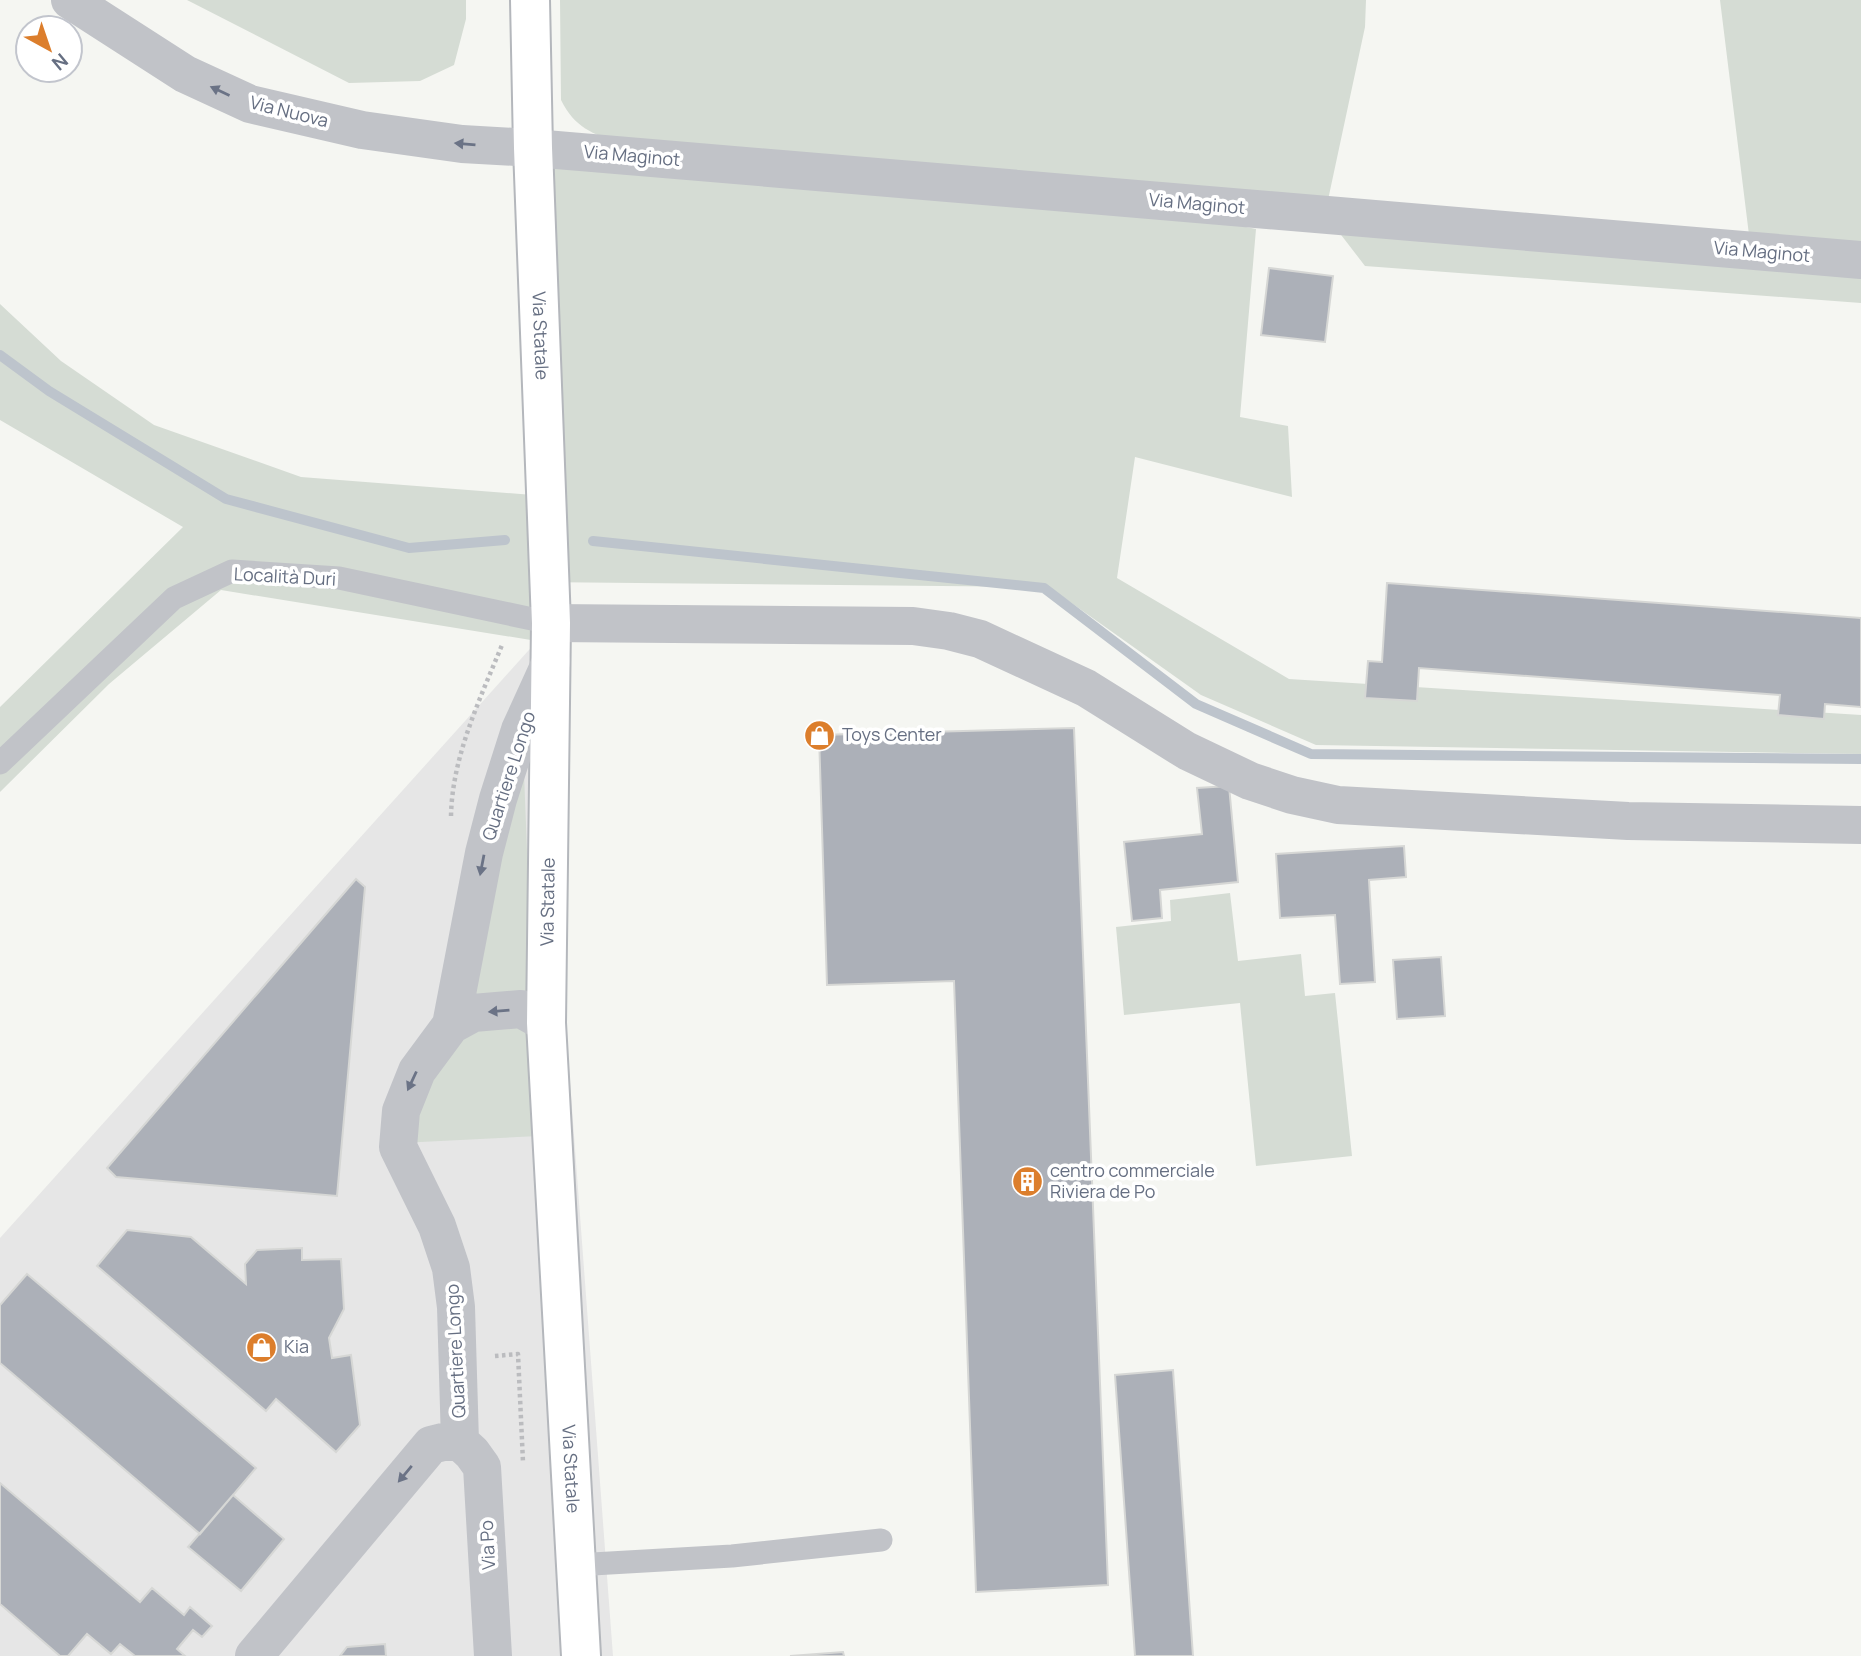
<svg xmlns="http://www.w3.org/2000/svg" width="1861" height="1656" viewBox="0 0 1861 1656" font-family="Manrope,sans-serif">
  <rect width="100%" height="100%" fill="#f5f6f2"/>
  <path fill="#e6e6e6" d="M 537,641 L 613,1656 L 0,1656 L 0,1238 Z"/>
  <path fill="#d5dcd4" d="M 187,0 L 466,0 L 466,19 L 454,65 L 420,81 L 349,83 Z
    M 560,0 L 1366,0 L 1365,27 L 1325,214 L 1861,262 L 1861,303 L 1365,266 L 1325,214 L 620,144 C 592,133 575,128 561,100 Z
    M 1720,0 L 1861,0 L 1861,259 L 1750,243 Z
    M 545,165 L 1231,224 L 1256,229 L 1240,417 L 1288,426 L 1292,497 L 1135,457 L 1117,578 L 1289,679 L 1861,715 L 1861,754 L 1316,745 L 1201,695 L 1049,587 L 536,582 L 537,641 L 221,590 L 109,684 L 0,792 L 0,707 L 183,527 L 0,420 L 0,304 L 61,361 L 154,425 L 301,477 L 533,495 Z
    M 524,773 L 538,1136 L 401,1143 Z
    M 1230,893 L 1238,961 L 1301,954 L 1305,996 L 1335,993 L 1352,1156 L 1256,1166 L 1240,1003 L 1124,1015 L 1116,927 L 1171,921 L 1170,900 Z"/>
  <g fill="none" stroke-linecap="round" stroke-linejoin="round">
    <path stroke="#bdc4cc" stroke-width="10" d="M 0,355 L 49,391 L 226,499 L 409,548 L 505,540
      M 593,541 L 1044,588 L 1196,704 L 1311,754 L 1861,759"/>
  </g>
  <path fill="#acb0b8" stroke="#d6d7d5" stroke-width="2" d="M 1269,268 L 1333,276 L 1325,342 L 1261,335 Z
    M 1387,583 L 1861,618 L 1861,707 L 1825,704 L 1824,719 L 1778,715 L 1780,695 L 1419,668 L 1417,701 L 1365,698 L 1368,661 L 1382,662 Z
    M 1074,728 L 1108,1585 L 976,1592 L 954,981 L 827,985 L 819,735 Z
    M 1229,786 L 1238,882 L 1160,890 L 1162,918 L 1132,921 L 1124,842 L 1202,834 L 1197,788 Z
    M 1404,846 L 1406,877 L 1369,880 L 1375,982 L 1340,984 L 1335,915 L 1280,918 L 1276,854 Z
    M 356,879 L 365,887 L 337,1196 L 116,1177 L 107,1168 Z
    M 1441,957 L 1445,1016 L 1397,1019 L 1393,960 Z
    M 127,1230 L 191,1237 L 246,1284 L 245,1264 L 257,1250 L 302,1248 L 302,1260 L 341,1259 L 344,1309 L 329,1338 L 332,1358 L 351,1355 L 360,1425 L 336,1452 L 276,1399 L 266,1411 L 97,1266 Z
    M 27,1274 L 256,1468 L 200,1534 L 0,1363 L 0,1305 Z
    M 1173,1370 L 1193,1656 L 1135,1656 L 1115,1375 Z
    M 0,1483 L 140,1602 L 152,1588 L 184,1615 L 190,1607 L 212,1626 L 202,1637 L 193,1630 L 177,1649 L 185,1656 L 135,1656 L 120,1644 L 111,1654 L 87,1634 L 68,1656 L 60,1656 L 0,1604 Z
    M 233,1495 L 284,1539 L 241,1591 L 188,1547 Z
    M 385,1644 L 386,1656 L 340,1656 L 347,1647 Z
    M 843,1652 L 844,1656 L 790,1656 Z"/>
  <g fill="none" stroke-linecap="round" stroke-linejoin="round">
    <defs>
      <g id="primary">
        <path id="s1" d="M 530,0 L 533,148 L 551,623 L 546,1023 L 581,1656"/>
      </g>
    </defs>
    <use href="#primary" stroke="#b4b7bc" stroke-width="42"/>
    <path stroke="#bbbcbf" stroke-width="4.5" stroke-dasharray="3.5 3.5" stroke-linecap="butt" d="M 451,816 C 452,757 480,699 502,645
      M 495,1356 L 518,1354 L 523,1462"/>
    <path stroke="#c1c3c8" stroke-width="23" d="M 0,763 L 174,598 L 232,571 L 339,578 L 551,623
      M 575,1565 L 732,1556 L 881,1540"/>
    <path stroke="#c1c3c8" stroke-width="38" d="M 70,0 L 185,74 L 250,104 L 362,130 L 462,144 L 533,148 L 1861,260
      M 551,623 L 913,626 L 949,631 L 980,639 L 1086,688 L 1187,751 L 1250,781 L 1292,795 L 1338,805 L 1628,821 L 1861,825
      M 451,1025 L 473,1013 L 521,1009 L 546,1023
      M 460,1442 L 456,1307 L 451,1268 L 437,1226 L 398,1147 L 401,1111 L 417,1071 L 451,1025 L 484,853 L 498,799 L 520,730 L 551,662
      M 460,1442 L 472,1453 L 482,1467 L 493,1656
      M 254,1656 L 431,1445 L 443,1442 L 460,1442"/>
    <use href="#primary" stroke="#fff" stroke-width="38"/>
  </g>
  <defs><path id="oneway-solid" d="M-6-.8H1V-3.2L6.5 0L1 3.2V.8H-6Z" transform="scale(1.75)"/></defs>
  <g fill="#6b7386">
    <use href="#oneway-solid" transform="translate(220 91) rotate(-155)"/>
    <use href="#oneway-solid" transform="translate(465 144) rotate(-175)"/>
    <use href="#oneway-solid" transform="translate(482 865) rotate(101)"/>
    <use href="#oneway-solid" transform="translate(499 1011) rotate(175)"/>
    <use href="#oneway-solid" transform="translate(412 1081) rotate(115)"/>
    <use href="#oneway-solid" transform="translate(405 1474) rotate(130)"/>
  </g>
  <defs>
    <symbol id="shop-disc" viewBox="-11 -11 22 22"><circle r="9.5" fill="#dc7e2c" stroke="#fff"/><path d="M-5-2.5h2.3a2.7 3.5 0 0 1 5.4 0H5L5.5 6h-11ZM-1.5-2.5h3a1.5 2.3 0 0 0-3 0Z" fill="#fff"/></symbol>
    <symbol id="building-disc" viewBox="-11 -11 22 22"><circle r="9.5" fill="#dc7e2c" stroke="#fff"/><path d="M-4-6H4V6H1V3H-1V6H-4ZM-2.5-4.3h1.7v1.8h-1.7ZM.8-4.3h1.7v1.8H.8ZM-2.5-1h1.7V.8h-1.7ZM.8-1h1.7V.8H.8Z" fill="#fff"/></symbol>
  </defs>
  <g fill-rule="evenodd">
    <use href="#shop-disc" x="802" y="718" width="35" height="35"/>
    <use href="#building-disc" x="1010" y="1164" width="35" height="35"/>
    <use href="#shop-disc" x="244" y="1330" width="35" height="35"/>
  </g>
  <g text-anchor="middle" stroke-width="7" stroke-linejoin="round" paint-order="stroke">
    <g font-size="18" fill="#666f82" stroke="#fff">
      <text transform="translate(289 112) rotate(14)" y="6">Via Nuova</text>
      <text transform="translate(632 156) rotate(5)" y="6">Via Maginot</text>
      <text transform="translate(1197 204) rotate(5)" y="6">Via Maginot</text>
      <text transform="translate(1762 252) rotate(5)" y="6">Via Maginot</text>
      <text dy="6" stroke="none"><textPath href="#s1" startOffset="336">Via Statale</textPath></text>
      <text transform="translate(285 577) rotate(3)" y="6">Località Duri</text>
      <text transform="translate(509 776) rotate(-72)" y="6">Quartiere Longo</text>
      <text transform="translate(548 902) rotate(-89)" y="6">Via Statale</text>
      <text transform="translate(456 1351) rotate(-93)" y="6">Quartiere Longo</text>
      <text dy="6" stroke="none"><textPath href="#s1" startOffset="1470">Via Statale</textPath></text>
      <text transform="translate(488 1545) rotate(-93)" y="6">Via Po</text>
    </g>
    <g font-size="18" fill="#666f82" stroke="#fff" text-anchor="start">
      <text x="842" y="741">Toys Center</text>
      <text x="1050" y="1177">centro commerciale<tspan x="1050" dy="21">Riviera de Po</tspan></text>
      <text x="284" y="1353">Kia</text>
    </g>
  </g>
  <g transform="translate(49 49) rotate(140)"><circle r="33" fill="#ffffff" stroke="#c2c5cd" stroke-width="2"/>
  <path d="M0-5L12 26L0 18L-12 26Z" fill="#dc7e2c"/>
  <text y="-10" font-size="19" font-weight="bold" text-anchor="middle" fill="#666f82">N</text>
  </g>
</svg>
